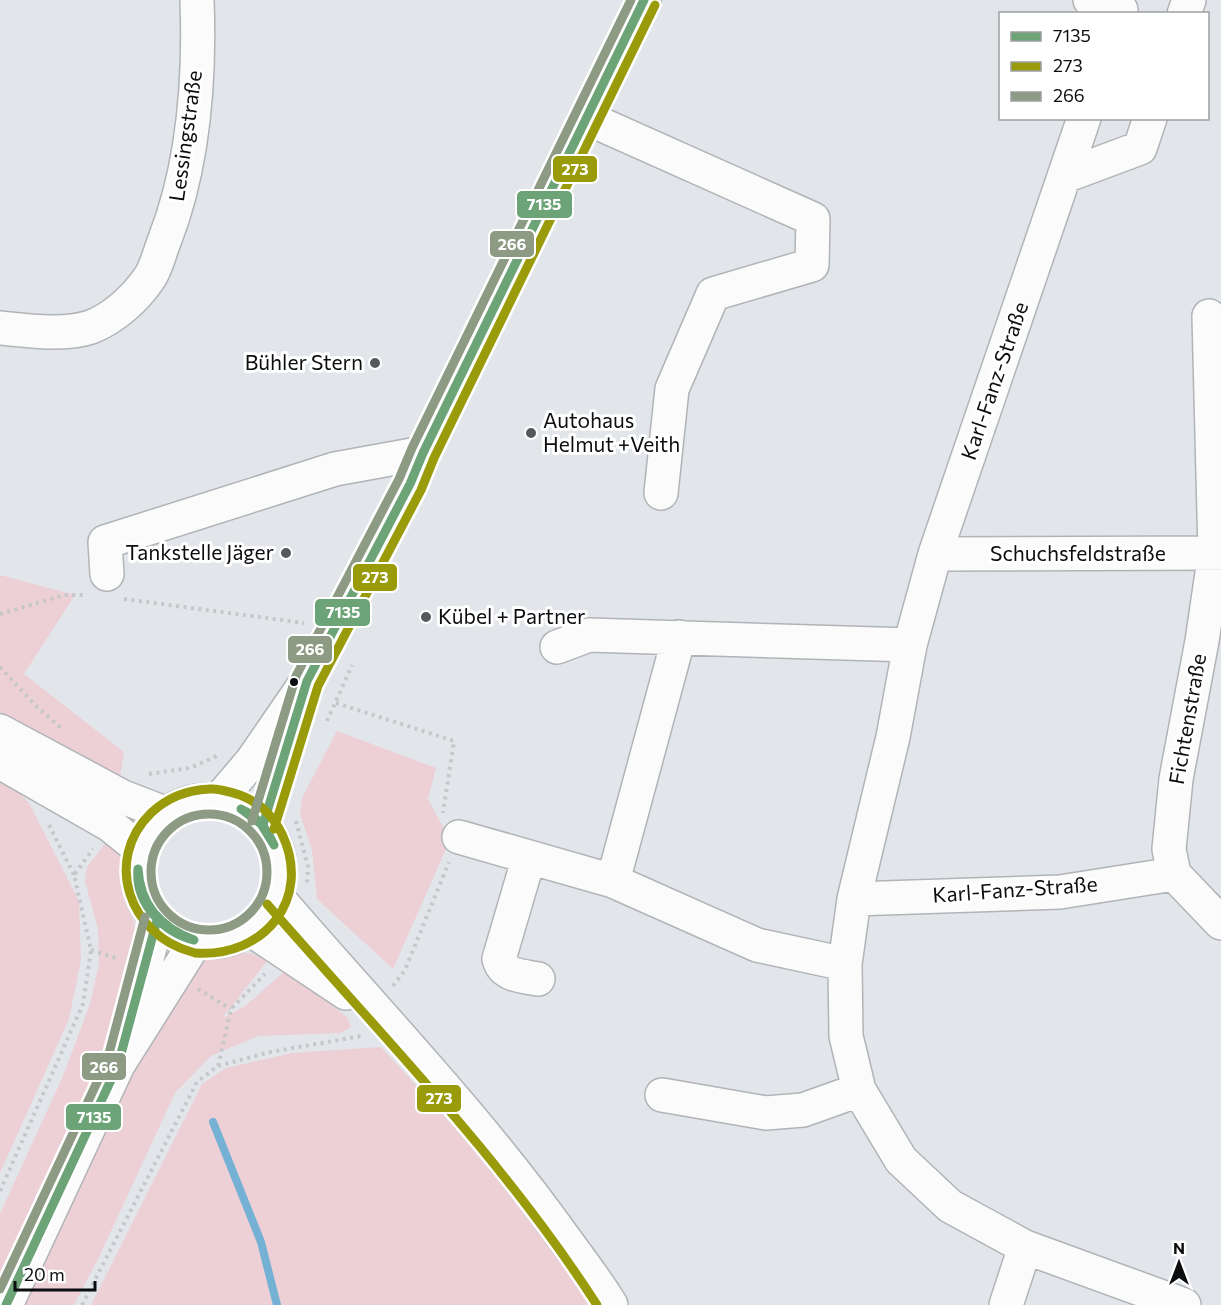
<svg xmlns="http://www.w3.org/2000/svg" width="1221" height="1305" viewBox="0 0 1221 1305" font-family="Commissioner,sans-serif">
  <rect width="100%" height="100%" fill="#e2e6ea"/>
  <path fill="#edcfd6" d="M 0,575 L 75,595 L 24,674 L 124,752 L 119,785 L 0,722 Z
    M 337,731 L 436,768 L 428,799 L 450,840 L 393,969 L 317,899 L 312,850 L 300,814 L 302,798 Z
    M 0,775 L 5,777 L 29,803 L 79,901 L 81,960 L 69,1019 L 0,1173 Z
    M 107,841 L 121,859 L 126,904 L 134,921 L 137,952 L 119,1017 L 0,1279 L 0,1214 L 63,1076 L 90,1004 L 99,964 L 98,929 L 85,881 L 87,867 Z
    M 249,953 L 269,959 L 222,1018 L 244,1007 L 287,969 L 347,1017 L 351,1027 L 340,1033 L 258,1036 L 211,1056 L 175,1093 L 100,1255 L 74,1305 L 21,1305 L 114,1106 L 163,1012 L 194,965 L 212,956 Z
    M 381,1047 L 497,1174 L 581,1291 L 588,1305 L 91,1305 L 202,1084 L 226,1068 L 292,1053 Z"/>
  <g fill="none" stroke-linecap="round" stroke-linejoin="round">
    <path stroke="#75b1d4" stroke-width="8" d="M 213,1122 L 261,1242 L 277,1305"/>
    <defs>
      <path id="minor" d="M 1090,0 L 1121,10 L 1120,14
        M 1184,14 L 1189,0
        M 587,118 L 813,219 L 812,265 L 713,294 L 672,389 L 661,493
        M 1084,118 L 935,554 L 910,645 L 893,737 L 854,899 L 845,964 L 846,1036 L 859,1090 L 901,1160 L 950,1206 L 1025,1247 L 1184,1305
        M 1065,176 L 1140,148 L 1150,118
        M 1209,316 L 1215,553 L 1202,641 L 1176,779 L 1169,849 L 1174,874 L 1221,923
        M 0,328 C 29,331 63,336 91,327 C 114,318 136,298 150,277 C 157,266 160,251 165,239 C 194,164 200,80 197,0
        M 935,554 L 1221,553
        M 107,574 L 105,542 L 335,469 L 423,453
        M 557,647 L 589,635 L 910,645
        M 0,731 L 123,797 L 167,814
        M 0,762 L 110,825 L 141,850
        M138 871a71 71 0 1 1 142 0a71 71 0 1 1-142 0Z
        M 218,801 L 252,761 L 307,681 L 410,484 L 423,453 L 644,0
        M 263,825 L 297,714
        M 459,837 L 613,881 L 757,945 L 845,964
        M 529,857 L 499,959 C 503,976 523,976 538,979
        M 613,881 L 679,637
        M 276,896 C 373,1009 477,1116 564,1238 C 580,1260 597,1282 611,1305
        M 854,899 L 1060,892 L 1174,874
        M 250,929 L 346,993
        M 128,1032 L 157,920
        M 662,1095 L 766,1113 L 803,1110 L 859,1090
        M 6,1305 L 118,1065 L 196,941
        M 1006,1305 L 1025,1247"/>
    </defs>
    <use href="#minor" stroke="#b1b4b7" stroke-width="36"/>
    <path stroke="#c5c7c8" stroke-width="4" stroke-dasharray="3 4.5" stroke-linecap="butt" d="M 124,599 L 304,623
      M 0,614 L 64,595 L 86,595
      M 0,667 L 37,707 L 61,728
      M 336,703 L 454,741 L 443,813
      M 327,721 L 352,665
      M 149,774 L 190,768 L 217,756
      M 296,821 L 308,867 L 307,884
      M 49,825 L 74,875
      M 91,950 L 119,959
      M 393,986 L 405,970 L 449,862
      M 198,989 L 231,1009
      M 218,1066 L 231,1009 L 265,974
      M 0,1191 L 83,1004 L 91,950 L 74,875 L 93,849
      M 82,1305 L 197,1082 L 218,1066 L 270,1052 L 362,1036"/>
    <use href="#minor" stroke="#fbfbfc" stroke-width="33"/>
    <defs>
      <path id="bus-1" d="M 241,809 C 257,816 267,829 274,845
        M 241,809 L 261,824 L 274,845
        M 263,825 L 307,681 L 410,484 L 423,453 L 644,0
        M 138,869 C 140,905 162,928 194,940
        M 138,869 C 135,903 163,932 194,940
        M 6,1305 L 118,1065 L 157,920"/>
      <path id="bus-2" d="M 274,829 L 318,686 L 421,490 L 434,458 L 655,5
        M 267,904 C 380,1034 503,1159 597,1305
        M 192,952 C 129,935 103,860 151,813 C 168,797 187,790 209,789 C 220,788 229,792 240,795 C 259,802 273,816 282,834 C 313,900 263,958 195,953"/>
      <path id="bus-3" d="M151 872a58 58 0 1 1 116 0a58 58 0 1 1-116 0Z
        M 252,821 L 296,676 L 399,479 L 412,448 L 631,0
        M 0,1289 L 107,1061 L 145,917"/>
    </defs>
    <use href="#bus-1" stroke="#fff" stroke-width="14"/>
    <use href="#bus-2" stroke="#fff" stroke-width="14"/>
    <use href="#bus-3" stroke="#fff" stroke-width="14"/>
    <use href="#bus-1" stroke="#6ca377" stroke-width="9"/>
    <use href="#bus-2" stroke="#9a9b0b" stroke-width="9"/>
    <use href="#bus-3" stroke="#8d9b85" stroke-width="9"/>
  </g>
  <g fill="#56595c" stroke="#fff" stroke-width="2">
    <circle cx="375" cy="363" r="6"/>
    <circle cx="531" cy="433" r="6"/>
    <circle cx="286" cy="553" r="6"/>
    <circle cx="426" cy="617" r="6"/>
  </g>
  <circle fill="#0b0d0f" stroke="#fff" stroke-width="2" cx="294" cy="682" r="5"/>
  <g text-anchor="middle" stroke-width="6" stroke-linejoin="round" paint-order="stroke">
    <g font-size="21" fill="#0b0d0f" stroke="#fff">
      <text transform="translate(186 136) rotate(-82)" y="7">Lessingstraße</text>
      <text transform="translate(995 381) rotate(-71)" y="7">Karl-Fanz-Straße</text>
      <text x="1078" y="561">Schuchsfeldstraße</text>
      <text transform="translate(1188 719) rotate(-80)" y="7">Fichtenstraße</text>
      <text transform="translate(1015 890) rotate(-4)" y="7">Karl-Fanz-Straße</text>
    </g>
    <g font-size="21" fill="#0b0d0f" stroke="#fff" text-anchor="end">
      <text x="363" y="370">Bühler Stern</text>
      <text x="543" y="428" text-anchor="start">Autohaus<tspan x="543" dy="24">Helmut +Veith</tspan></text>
      <text x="274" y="560">Tankstelle Jäger</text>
      <text x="438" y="624" text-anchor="start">Kübel + Partner</text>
    </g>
  </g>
  <g stroke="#fff" stroke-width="2">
    <rect x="552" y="155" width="46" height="28" rx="6" fill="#9a9b0b"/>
    <rect x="516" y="190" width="57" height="29" rx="6" fill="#6ca377"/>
    <rect x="489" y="230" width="46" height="28" rx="6" fill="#8d9b85"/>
    <rect x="352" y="563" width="46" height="29" rx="6" fill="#9a9b0b"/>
    <rect x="314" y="598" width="57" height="29" rx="6" fill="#6ca377"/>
    <rect x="287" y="635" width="46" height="29" rx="6" fill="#8d9b85"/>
    <rect x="81" y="1052" width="46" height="29" rx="6" fill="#8d9b85"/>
    <rect x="416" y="1084" width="46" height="29" rx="6" fill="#9a9b0b"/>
    <rect x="65" y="1103" width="57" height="28" rx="6" fill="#6ca377"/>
  </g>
  <g font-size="16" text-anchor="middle" font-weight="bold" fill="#fff">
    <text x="575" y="175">273</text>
    <text x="544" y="210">7135</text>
    <text x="512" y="250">266</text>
    <text x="375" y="583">273</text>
    <text x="343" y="618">7135</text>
    <text x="310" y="655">266</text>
    <text x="104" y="1073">266</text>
    <text x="439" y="1104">273</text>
    <text x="94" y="1123">7135</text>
  </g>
  <rect x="999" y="12" width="210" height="108" fill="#ffffff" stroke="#9d9e9f" stroke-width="1.5"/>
  <rect x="1011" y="32" width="30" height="9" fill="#6ca377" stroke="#9d9e9f" stroke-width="1.5"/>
  <text x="1053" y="42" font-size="18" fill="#0b0d0f">7135</text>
  <rect x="1011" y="62" width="30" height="9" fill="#9a9b0b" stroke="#9d9e9f" stroke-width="1.5"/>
  <text x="1053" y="72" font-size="18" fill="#0b0d0f">273</text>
  <rect x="1011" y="92" width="30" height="9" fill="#8d9b85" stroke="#9d9e9f" stroke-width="1.5"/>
  <text x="1053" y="102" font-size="18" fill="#0b0d0f">266</text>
  <g transform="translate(1179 1263)" stroke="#ffffff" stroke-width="4.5" paint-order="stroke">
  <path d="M0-4.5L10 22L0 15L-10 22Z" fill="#0b0d0f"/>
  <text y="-9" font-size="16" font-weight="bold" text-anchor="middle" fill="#0b0d0f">N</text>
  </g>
  <path d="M15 1281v9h80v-9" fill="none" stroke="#0b0d0f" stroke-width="3"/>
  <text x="24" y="1281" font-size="18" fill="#0b0d0f" stroke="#ffffff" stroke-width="4.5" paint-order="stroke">20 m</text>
</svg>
